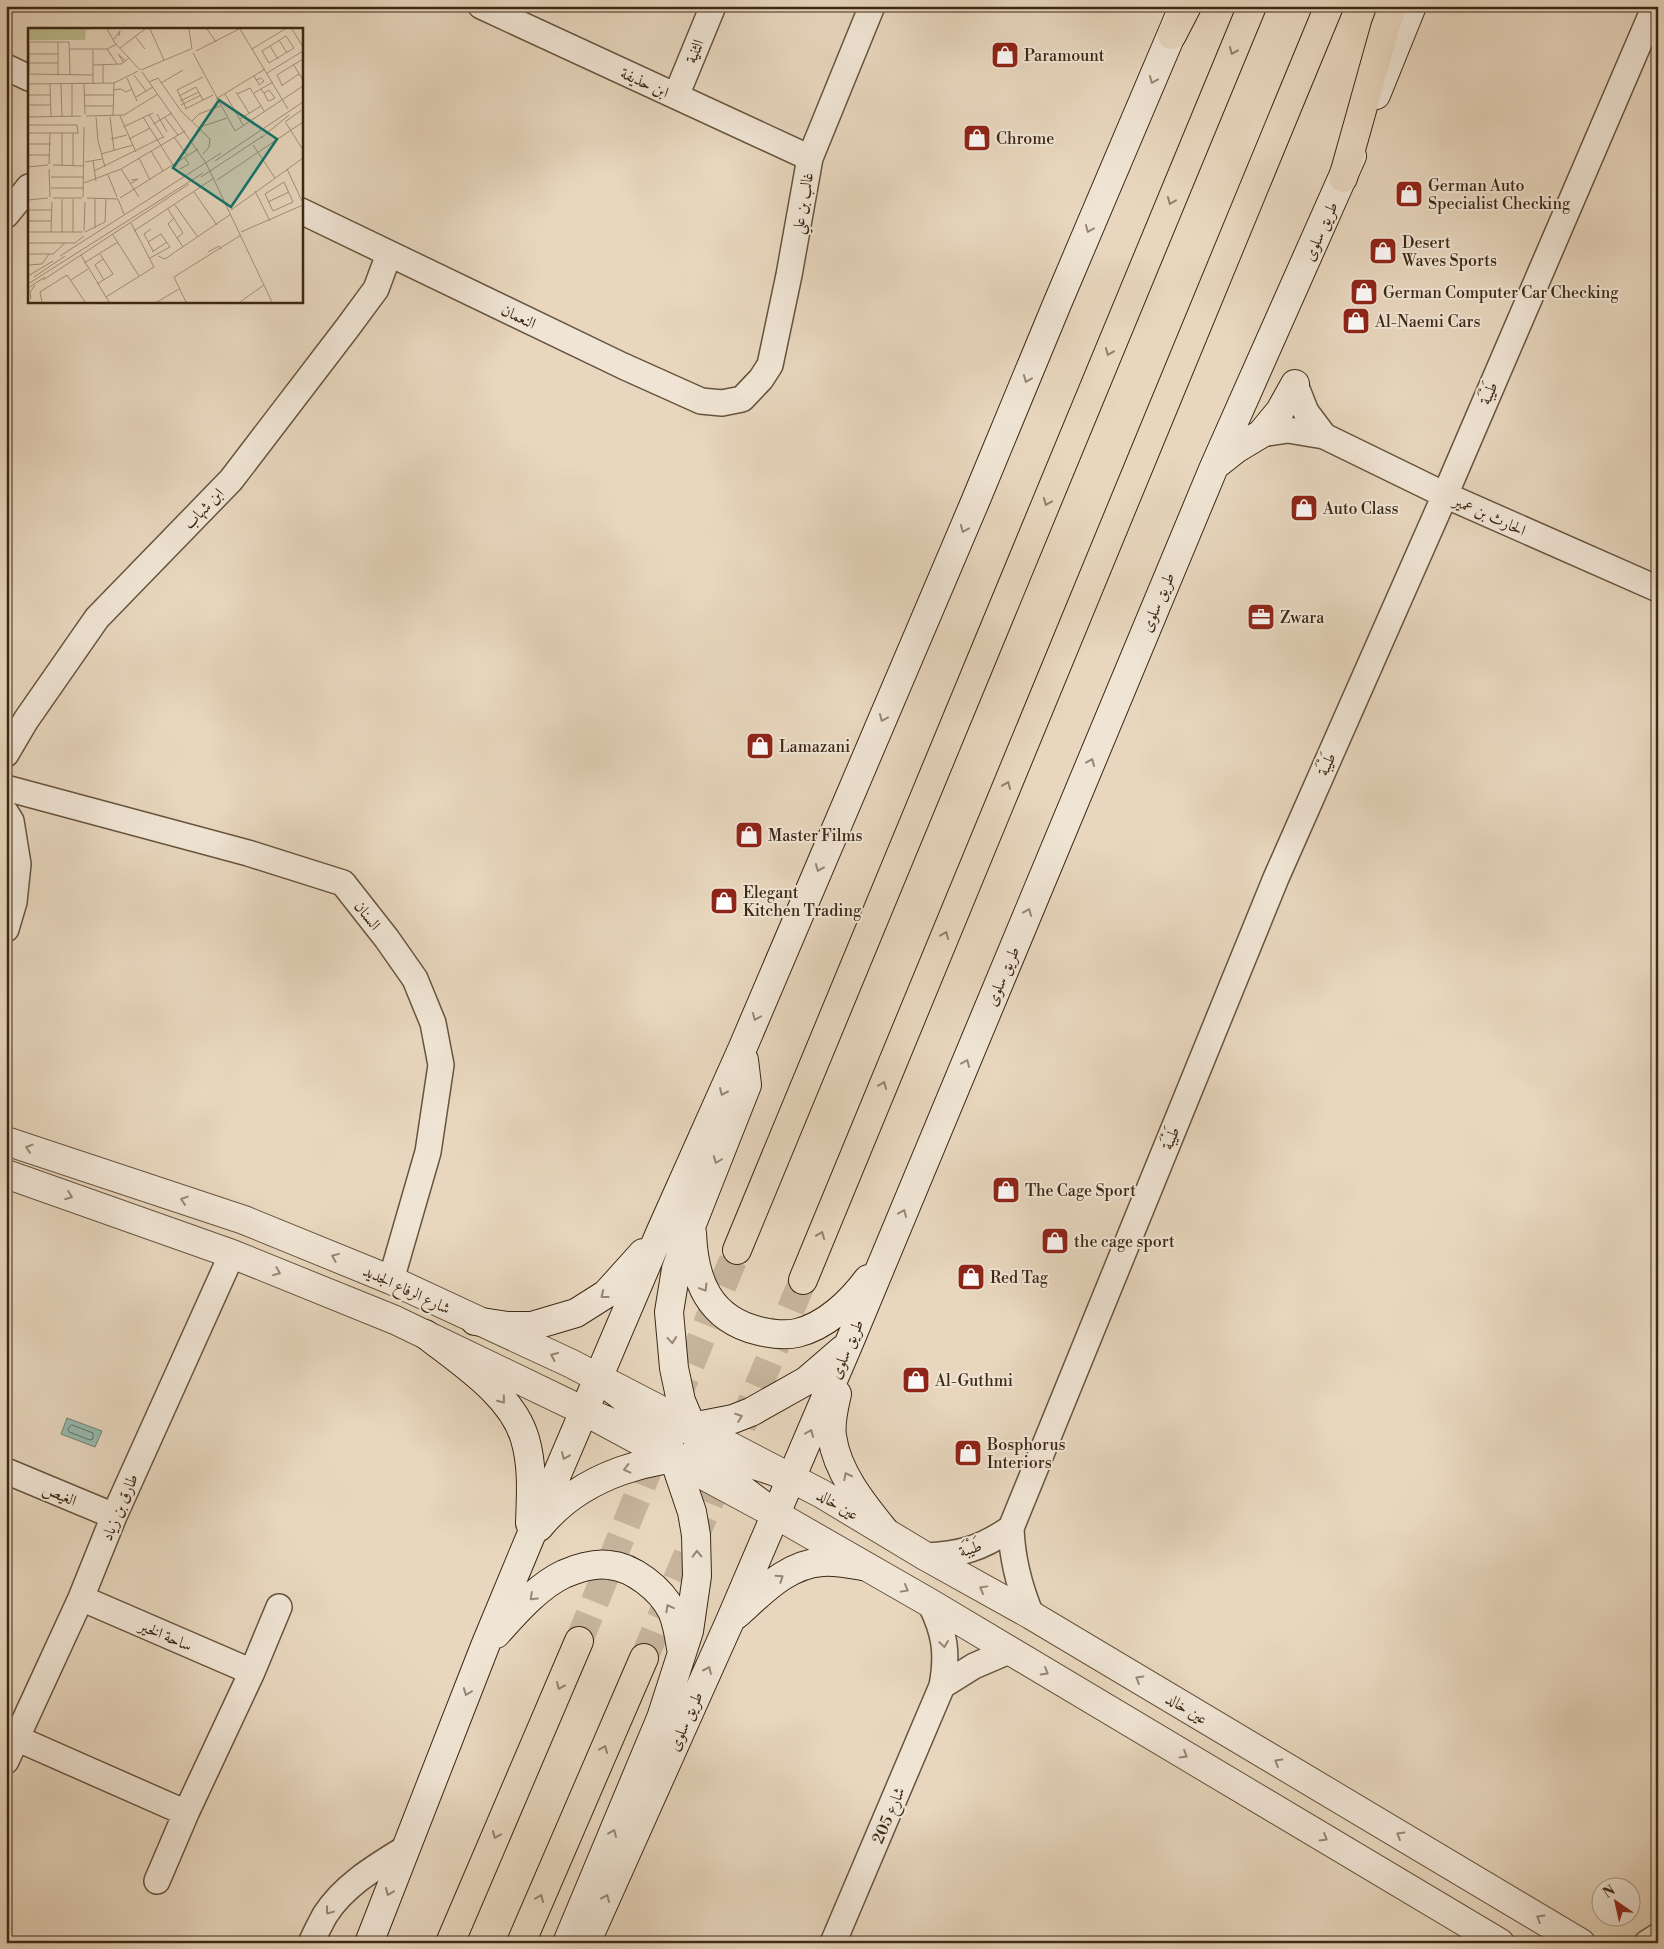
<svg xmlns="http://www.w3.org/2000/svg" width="1664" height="1949" viewBox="0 0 1664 1949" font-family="'Libre Bodoni',Amiri,serif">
  <rect width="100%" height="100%" fill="#e8d7be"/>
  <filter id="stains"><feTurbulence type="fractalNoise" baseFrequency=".004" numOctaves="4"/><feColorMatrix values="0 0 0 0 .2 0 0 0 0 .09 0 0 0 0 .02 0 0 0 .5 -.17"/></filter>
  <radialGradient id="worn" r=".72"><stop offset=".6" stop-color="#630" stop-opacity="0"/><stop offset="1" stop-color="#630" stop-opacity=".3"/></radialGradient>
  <path fill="#97bab1" stroke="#738072" d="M 67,1418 L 102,1431 L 95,1447 L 61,1434 Z"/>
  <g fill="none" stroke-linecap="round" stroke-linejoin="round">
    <path stroke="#6a7162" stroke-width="1" d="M 72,1425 L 93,1433 L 93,1439 L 90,1440 L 69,1432 L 68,1429 Z"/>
    <path stroke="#c6b49c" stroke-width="28" stroke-dasharray="28 14" stroke-linecap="butt" d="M 675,1403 L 737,1250
      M 579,1641 L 659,1443
      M 644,1658 L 803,1280"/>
    <defs>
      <path id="minor" d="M 481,6 L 810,158
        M 6,67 L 29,78
        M 676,96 L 713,6
        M 301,211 L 623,366 L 701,401 L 722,403 L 742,399 L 761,379 L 770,365 L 789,275 L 810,158 L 872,6
        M 6,215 L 29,187
        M 1295,384 L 1306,412 L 1324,436
        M 1261,434 L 1288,430 L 1324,436 L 1445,495 L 1658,589
        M 6,754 L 26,720 L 97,618 L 231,480 L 348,327 L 376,289 L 389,254
        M 6,788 L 248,853 L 343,883 L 387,939 L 415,979 L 433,1023 L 441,1065 L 428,1152 L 391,1280
        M 6,813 L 11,821 L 18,864 L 14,902 L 6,929
        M 6,1471 L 114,1516
        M 925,1556 C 960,1555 982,1548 1011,1528
        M 81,1598 L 252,1672 L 186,1813 L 157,1881
        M 1031,1615 C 1019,1586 1012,1559 1011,1528 L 1276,878 L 1445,495 L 1655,6
        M 252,1672 L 279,1607
        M 942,1686 L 974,1666 L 1009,1651
        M 16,1738 L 186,1813
        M 6,1761 L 81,1598 L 114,1516 L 232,1254
        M 311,1943 C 315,1934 320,1924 325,1915 C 344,1885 377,1866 406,1848
        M 833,1943 L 942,1686 C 948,1653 945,1633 930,1603
        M 1647,1943 L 1658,1936"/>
      <path id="tertiary" d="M 6,1141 L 244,1220 L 391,1280 L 570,1363 L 822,1494 L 925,1556 L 1031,1615 L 1581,1943
        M 6,1174 L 232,1254 L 395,1320 L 584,1411 L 775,1514 L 930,1603 L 1500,1943"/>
      <path id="secondary" d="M 1376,95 L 1412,6
        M 1217,464 L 1236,449 L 1261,434 L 1280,411 L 1295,384
        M 744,1060 L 747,1085 L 692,1224 L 676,1269 L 669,1312 L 674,1368 L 681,1401 L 697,1438 L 710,1458 L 731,1481 L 775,1514
        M 692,1233 C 694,1281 709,1319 759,1331 C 772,1334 784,1336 797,1333 C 826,1326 851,1302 868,1279
        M 475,1321 L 508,1326 L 532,1326 L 576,1313 L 606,1294 L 643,1253
        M 425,1334 C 460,1362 512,1394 525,1439 C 533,1466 531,1495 530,1523
        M 837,1394 C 834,1407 830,1422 832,1436 C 837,1472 862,1503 884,1530
        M 584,1411 L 610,1422 L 661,1433 L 733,1419 L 751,1412 L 806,1381 L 842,1350
        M 539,1527 C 581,1475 656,1452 721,1458 C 746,1461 768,1469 791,1478
        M 736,1615 C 762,1592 787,1564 823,1562 C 836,1561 850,1564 862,1566
        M 496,1634 C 515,1613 538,1586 564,1574 C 578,1568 594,1563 609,1565 C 633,1567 661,1589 672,1611 C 677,1622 679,1635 681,1648
        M 369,1943 L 485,1646 L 529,1540 L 660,1233 L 743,1047 L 975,502 L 1057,304 L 1181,12
        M 567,1943 L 661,1718 L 689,1631 L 697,1576 L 696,1535 L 692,1512 L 672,1453 L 661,1433 L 642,1412 L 598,1378
        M 586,1943 L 730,1621 L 849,1343 L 1214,467 L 1352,156"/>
      <path id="motorway" d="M 1172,35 L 1187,6
        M 1343,178 L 1385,28 L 1393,6
        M 737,1250 L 1252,6
        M 803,1280 L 1329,6
        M 450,1943 L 579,1641
        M 521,1943 L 644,1658"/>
    </defs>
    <use href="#minor" stroke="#67543e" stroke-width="28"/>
    <use href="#tertiary" stroke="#67543e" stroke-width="30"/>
    <use href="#secondary" stroke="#3c2814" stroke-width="30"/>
    <use href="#motorway" stroke="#3c2814" stroke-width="30"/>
    <use href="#minor" stroke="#f0e5d5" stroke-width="25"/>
    <use href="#tertiary" stroke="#f0e5d5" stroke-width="28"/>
    <use href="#secondary" stroke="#f0e5d5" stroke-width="28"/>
    <use href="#motorway" stroke="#e8d7be" stroke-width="28"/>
  </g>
  <defs><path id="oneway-chevron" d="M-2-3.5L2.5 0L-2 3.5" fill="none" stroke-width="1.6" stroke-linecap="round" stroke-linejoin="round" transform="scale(1.25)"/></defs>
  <g stroke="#928069">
    <use href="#oneway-chevron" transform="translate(1233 51) rotate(112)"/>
    <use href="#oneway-chevron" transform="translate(1171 201) rotate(112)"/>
    <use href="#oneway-chevron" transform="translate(1109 352) rotate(112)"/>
    <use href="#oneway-chevron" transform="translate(1047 502) rotate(112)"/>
    <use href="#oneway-chevron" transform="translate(1007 785) rotate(-68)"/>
    <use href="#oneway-chevron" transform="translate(945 935) rotate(-68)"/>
    <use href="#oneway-chevron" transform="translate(883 1085) rotate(-68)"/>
    <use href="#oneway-chevron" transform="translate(821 1235) rotate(-68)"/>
    <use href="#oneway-chevron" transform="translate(560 1686) rotate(113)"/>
    <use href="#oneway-chevron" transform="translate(604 1749) rotate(-67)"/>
    <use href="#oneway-chevron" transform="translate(496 1835) rotate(113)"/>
    <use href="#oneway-chevron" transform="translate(540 1898) rotate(-67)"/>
  </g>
  <g stroke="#968674">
    <use href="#oneway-chevron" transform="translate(1153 80) rotate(113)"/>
    <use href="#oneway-chevron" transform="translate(1089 229) rotate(113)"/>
    <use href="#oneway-chevron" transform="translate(1027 379) rotate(112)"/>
    <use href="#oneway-chevron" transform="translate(964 529) rotate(113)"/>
    <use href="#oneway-chevron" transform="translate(883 718) rotate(113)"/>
    <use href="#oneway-chevron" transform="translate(1091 762) rotate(-67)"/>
    <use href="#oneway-chevron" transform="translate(819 868) rotate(113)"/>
    <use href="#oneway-chevron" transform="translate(1028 912) rotate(-67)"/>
    <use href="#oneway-chevron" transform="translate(756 1017) rotate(113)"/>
    <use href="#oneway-chevron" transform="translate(966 1063) rotate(-67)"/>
    <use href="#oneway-chevron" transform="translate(723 1092) rotate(114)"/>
    <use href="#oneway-chevron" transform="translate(29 1148) rotate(-162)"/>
    <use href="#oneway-chevron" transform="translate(717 1160) rotate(111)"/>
    <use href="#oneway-chevron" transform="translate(69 1196) rotate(20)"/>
    <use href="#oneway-chevron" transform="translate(184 1200) rotate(-162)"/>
    <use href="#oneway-chevron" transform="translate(903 1213) rotate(-67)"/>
    <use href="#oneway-chevron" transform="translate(335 1257) rotate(-158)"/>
    <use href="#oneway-chevron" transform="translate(277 1272) rotate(22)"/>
    <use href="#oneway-chevron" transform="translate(704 1288) rotate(59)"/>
    <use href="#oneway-chevron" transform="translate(604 1295) rotate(142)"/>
    <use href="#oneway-chevron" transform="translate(672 1340) rotate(85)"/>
    <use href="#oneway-chevron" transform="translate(554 1356) rotate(-156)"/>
    <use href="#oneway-chevron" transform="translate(502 1400) rotate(51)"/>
    <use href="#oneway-chevron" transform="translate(739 1417) rotate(-20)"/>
    <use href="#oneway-chevron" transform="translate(810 1433) rotate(-67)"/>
    <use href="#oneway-chevron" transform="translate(565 1456) rotate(113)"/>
    <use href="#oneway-chevron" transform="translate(627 1469) rotate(166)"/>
    <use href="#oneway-chevron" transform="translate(847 1476) rotate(-117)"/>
    <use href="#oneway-chevron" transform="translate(697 1554) rotate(-91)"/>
    <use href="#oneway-chevron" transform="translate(780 1578) rotate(-34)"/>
    <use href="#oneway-chevron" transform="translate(905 1589) rotate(29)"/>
    <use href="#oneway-chevron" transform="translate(983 1589) rotate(-151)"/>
    <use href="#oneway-chevron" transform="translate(533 1597) rotate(137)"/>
    <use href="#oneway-chevron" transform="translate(669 1608) rotate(-119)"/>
    <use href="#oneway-chevron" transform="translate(944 1644) rotate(82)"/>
    <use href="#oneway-chevron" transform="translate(708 1670) rotate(-66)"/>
    <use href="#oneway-chevron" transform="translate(1045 1672) rotate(31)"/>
    <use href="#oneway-chevron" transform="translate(1139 1679) rotate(-149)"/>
    <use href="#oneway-chevron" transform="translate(467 1692) rotate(111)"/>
    <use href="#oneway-chevron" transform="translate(1184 1755) rotate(31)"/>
    <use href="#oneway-chevron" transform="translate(1278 1762) rotate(-149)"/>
    <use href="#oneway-chevron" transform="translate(613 1833) rotate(-67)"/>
    <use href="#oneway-chevron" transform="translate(1400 1835) rotate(-149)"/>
    <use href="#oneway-chevron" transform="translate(1324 1838) rotate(31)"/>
    <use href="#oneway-chevron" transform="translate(389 1892) rotate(112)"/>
    <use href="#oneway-chevron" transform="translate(606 1898) rotate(-66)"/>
    <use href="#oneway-chevron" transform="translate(329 1911) rotate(127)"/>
    <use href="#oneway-chevron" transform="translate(1540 1918) rotate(-149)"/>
  </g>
  <defs>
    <symbol id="shop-square" viewBox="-11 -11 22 22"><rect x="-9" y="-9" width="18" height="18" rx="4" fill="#8f2418" stroke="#f0e5d5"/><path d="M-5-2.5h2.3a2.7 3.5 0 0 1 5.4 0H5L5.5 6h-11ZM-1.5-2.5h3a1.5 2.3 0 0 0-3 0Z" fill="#fff"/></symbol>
    <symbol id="office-square" viewBox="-11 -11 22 22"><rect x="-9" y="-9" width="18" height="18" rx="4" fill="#8f2418" stroke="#f0e5d5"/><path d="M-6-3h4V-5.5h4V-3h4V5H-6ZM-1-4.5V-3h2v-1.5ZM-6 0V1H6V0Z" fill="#fff"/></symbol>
  </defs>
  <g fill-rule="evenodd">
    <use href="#shop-square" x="989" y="39" width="32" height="32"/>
    <use href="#shop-square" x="961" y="122" width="32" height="32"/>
    <use href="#shop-square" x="1393" y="178" width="32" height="32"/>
    <use href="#shop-square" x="1367" y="235" width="32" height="32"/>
    <use href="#shop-square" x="1348" y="276" width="32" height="32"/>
    <use href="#shop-square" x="1340" y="305" width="32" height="32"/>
    <use href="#shop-square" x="1288" y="492" width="32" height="32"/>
    <use href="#office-square" x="1245" y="601" width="32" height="32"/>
    <use href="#shop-square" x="744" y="730" width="32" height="32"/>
    <use href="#shop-square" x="733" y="819" width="32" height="32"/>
    <use href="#shop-square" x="708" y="885" width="32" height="32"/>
    <use href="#shop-square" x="990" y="1174" width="32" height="32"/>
    <use href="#shop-square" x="1039" y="1225" width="32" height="32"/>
    <use href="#shop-square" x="955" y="1261" width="32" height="32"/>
    <use href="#shop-square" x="900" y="1364" width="32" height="32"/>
    <use href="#shop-square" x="952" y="1437" width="32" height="32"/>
  </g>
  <g text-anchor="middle" stroke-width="4" stroke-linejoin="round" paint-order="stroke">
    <g font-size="16" fill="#3c2814" stroke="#f0e5d5">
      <text transform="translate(694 51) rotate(-68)" y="6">الثنية</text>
      <text transform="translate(645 82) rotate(25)" y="6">ابن حذيفة</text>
      <text transform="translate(802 203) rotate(-80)" y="6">غالب بن علي</text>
      <text transform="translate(1320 231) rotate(-66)" y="6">طريق سلوى</text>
      <text transform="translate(519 316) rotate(26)" y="6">النعمان</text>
      <text transform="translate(1488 393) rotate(-67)" y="6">طَيْبَة</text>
      <text transform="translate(203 508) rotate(-46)" y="6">ابن شهاب</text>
      <text transform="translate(1490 515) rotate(24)" y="6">الحارث بن عمير</text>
      <text transform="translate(1157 602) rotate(-67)" y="6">طريق سلوى</text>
      <text transform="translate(1326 764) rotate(-66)" y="6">طَيْبَة</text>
      <text transform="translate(368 915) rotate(52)" y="6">السنان</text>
      <text transform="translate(1002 976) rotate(-67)" y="6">طريق سلوى</text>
      <text transform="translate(1170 1138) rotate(-68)" y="6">طَيْبَة</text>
      <text transform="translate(407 1289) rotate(25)" y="6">شارع الرفاع الجديد</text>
      <text transform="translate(846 1349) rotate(-67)" y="6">طريق سلوى</text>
      <text transform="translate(60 1494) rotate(23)" y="6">الغيص</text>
      <text transform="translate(838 1504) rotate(30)" y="6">عين خالد</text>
      <text transform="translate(119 1507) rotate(-67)" y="6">طارق بن زياد</text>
      <text transform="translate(970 1548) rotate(-18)" y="6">طَيْبَة</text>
      <text transform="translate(166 1635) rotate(23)" y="6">ساحة الخير</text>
      <text transform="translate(1187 1708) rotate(31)" y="6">عين خالد</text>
      <text transform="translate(685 1721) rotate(-66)" y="6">طريق سلوى</text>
      <text transform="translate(888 1815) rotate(-67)" y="6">شارع 205</text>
    </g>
    <g font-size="16" fill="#3c2814" stroke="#f0e5d5" text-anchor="start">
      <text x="1024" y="61">Paramount</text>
      <text x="996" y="144">Chrome</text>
      <text x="1428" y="191">German Auto<tspan x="1428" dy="18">Specialist Checking</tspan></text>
      <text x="1402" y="248">Desert<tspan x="1402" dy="18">Waves Sports</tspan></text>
      <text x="1383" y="298">German Computer Car Checking</text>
      <text x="1375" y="327">Al-Naemi Cars</text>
      <text x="1323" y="514">Auto Class</text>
      <text x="1280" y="623">Zwara</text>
      <text x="779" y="752">Lamazani</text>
      <text x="768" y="841">Master Films</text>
      <text x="743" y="898">Elegant<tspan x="743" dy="18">Kitchen Trading</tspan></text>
      <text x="1025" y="1196">The Cage Sport</text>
      <text x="1074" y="1247">the cage sport</text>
      <text x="990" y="1283">Red Tag</text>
      <text x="935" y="1386">Al-Guthmi</text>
      <text x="987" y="1450">Bosphorus<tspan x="987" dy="18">Interiors</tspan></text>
    </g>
  </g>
  <g transform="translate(28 28)">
    <rect width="275" height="275" fill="#e8d7be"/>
    <path d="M 0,1 L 67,1 L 58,2 L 57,12 L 0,12 Z" fill="#bcbd8d"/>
    <path fill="none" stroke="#a3917a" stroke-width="1" d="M 79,1 L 87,15 L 112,42M 122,1 L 136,32M 161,1 L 164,21M 179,1 L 188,14M 212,1 L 260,81M 264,1 L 275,19M 107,8 L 117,21M 258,8 L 266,20 L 241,35 L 234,23 ZM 86,11 L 92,3 L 91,8M 251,12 L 259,25M 0,14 L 41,14 L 42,47M 242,18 L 250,31M 92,20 L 117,1M 42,21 L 79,21 L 89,16M 79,21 L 89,36M 224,21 L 257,1M 168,23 L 211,1M 165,25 L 207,103 L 275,58M 1,26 L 30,26M 1,35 L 30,35M 96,35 L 90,26 L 98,33M 265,36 L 275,52M 65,37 L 93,36 L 101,30M 75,37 L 75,55M 113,42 L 163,21M 114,44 L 178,135 L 244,274M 239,45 L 275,23M 0,46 L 65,47M 1,46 L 1,14M 30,46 L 30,14M 106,47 L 118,63M 226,48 L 227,50 L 231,56 L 231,57 L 236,53 L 233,50 L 228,52M 99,50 L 109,73M 121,54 L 130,50 L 153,83 L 182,111 L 181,119 L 175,126M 22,55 L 23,89M 56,55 L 57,86M 133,55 L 155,42M 0,56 L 86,55 L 110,43M 33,56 L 34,89M 44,56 L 44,89M 65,56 L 65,21M 254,57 L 249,47 L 275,31M 253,58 L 271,46M 233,61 L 236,65 L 240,73 L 241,73 L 247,70 L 241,62 L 236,65M 85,62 L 93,61 L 98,64 L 104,61M 208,64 L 221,85M 226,65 L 245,54M 197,66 L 215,97M 209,66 L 222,60 L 236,83M 0,67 L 22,67M 56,67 L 85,67M 151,68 L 168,59 L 175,72M 108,69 L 125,59M 188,71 L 237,41M 152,73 L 171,64M 0,77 L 23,77M 153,77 L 173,67M 56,78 L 85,78M 158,80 L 149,62 L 175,49M 157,81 L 185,67M 129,86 L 139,104M 121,87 L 136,110M 58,88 L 96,87 L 130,66M 85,88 L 86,55M 92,88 L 108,124M 0,89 L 53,88M 68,89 L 70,113 L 77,139M 82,89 L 86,122M 115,89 L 145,137M 137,90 L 150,107M 212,91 L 233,78M 164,93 L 171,86 L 192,78M 257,94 L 275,81M 258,95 L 275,122M 125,96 L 144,85M 0,97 L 49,97 L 50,105M 95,99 L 125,85M 172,99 L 199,90M 0,105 L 51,105M 34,105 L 34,138M 146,109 L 159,127M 233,110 L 261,87M 83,111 L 99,107M 101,111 L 122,100M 0,116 L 23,116M 225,117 L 247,150M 123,123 L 135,143M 73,126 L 105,117M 0,127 L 22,127M 111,130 L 122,152M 65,133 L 68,153M 187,133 L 275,74M 57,134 L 74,131M 21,136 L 22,105M 25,137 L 55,138M 45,138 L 45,105M 0,139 L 20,137M 21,141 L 22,169M 93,141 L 111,169M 152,141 L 161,136 L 156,129M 259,141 L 275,175M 66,143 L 135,109M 80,147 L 89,169M 23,149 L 56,149M 173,149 L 235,108M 189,152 L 275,94M 256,154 L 265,174 L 245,183 L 237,166 ZM 56,155 L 93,141 L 157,103M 102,156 L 110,151 L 103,152M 23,160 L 56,160M 227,163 L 242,193M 166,164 L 189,197M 55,169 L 56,99M 25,170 L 54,170M 59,170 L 90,171M 92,170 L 170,121M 45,171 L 45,204M 67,171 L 67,200M 90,171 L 96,186M 0,172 L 0,139M 0,172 L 20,170M 240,174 L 261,164M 147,177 L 169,208M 140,181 L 155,205 L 149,210M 0,182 L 23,182M 203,182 L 275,130M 146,190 L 140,196 L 155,219M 0,193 L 23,193M 123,201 L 116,206 L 125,223M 56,203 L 57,174M 106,203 L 186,150M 0,204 L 55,204M 23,204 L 24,174M 34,204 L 34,171M 57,204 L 77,194 L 78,171M 213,204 L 275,177M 85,207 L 111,248M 120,214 L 133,206 L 142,219 L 122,230M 0,215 L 47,215 L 56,208M 124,224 L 139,214M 180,224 L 191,218 L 193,221M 0,226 L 25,226 L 37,215M 53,227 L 81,274M 32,228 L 193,125M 130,228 L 137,231 L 203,186M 75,231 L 67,237 L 76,252M 56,235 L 90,214M 0,237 L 14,236 L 21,226M 0,248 L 25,233M 6,249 L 37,228M 15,252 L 161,156M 43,252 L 60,241M 0,256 L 175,145M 69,256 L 85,246 L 72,226M 0,260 L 17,249M 78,269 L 126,239 L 103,195M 3,271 L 2,264 L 7,257M 14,274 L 12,264 L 39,247 L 57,274M 129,274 L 151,261M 158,274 L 146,249 L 213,207M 212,274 L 236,257"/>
    <path fill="#0f766e" fill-opacity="0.15" stroke="#0f766e" stroke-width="2.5" d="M 191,72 L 249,111 L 203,179 L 145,140 Z"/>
    <rect width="275" height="275" fill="none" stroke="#3c2814" stroke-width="2.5"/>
  </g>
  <rect width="1664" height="1949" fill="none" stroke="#e8d7be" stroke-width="25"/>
  <rect x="8" y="8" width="1649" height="1934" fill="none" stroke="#3c2814" stroke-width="2.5"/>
  <rect x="12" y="12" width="1639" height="1924" fill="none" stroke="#3c2814"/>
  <g transform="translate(1616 1902) rotate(326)"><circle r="24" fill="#f0e5d5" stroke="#a89988"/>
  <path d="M0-4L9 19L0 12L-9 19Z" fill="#8f2418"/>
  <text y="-8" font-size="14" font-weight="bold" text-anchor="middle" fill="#3c2814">N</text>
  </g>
  <rect width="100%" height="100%" filter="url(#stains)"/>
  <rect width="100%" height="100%" fill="url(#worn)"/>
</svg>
